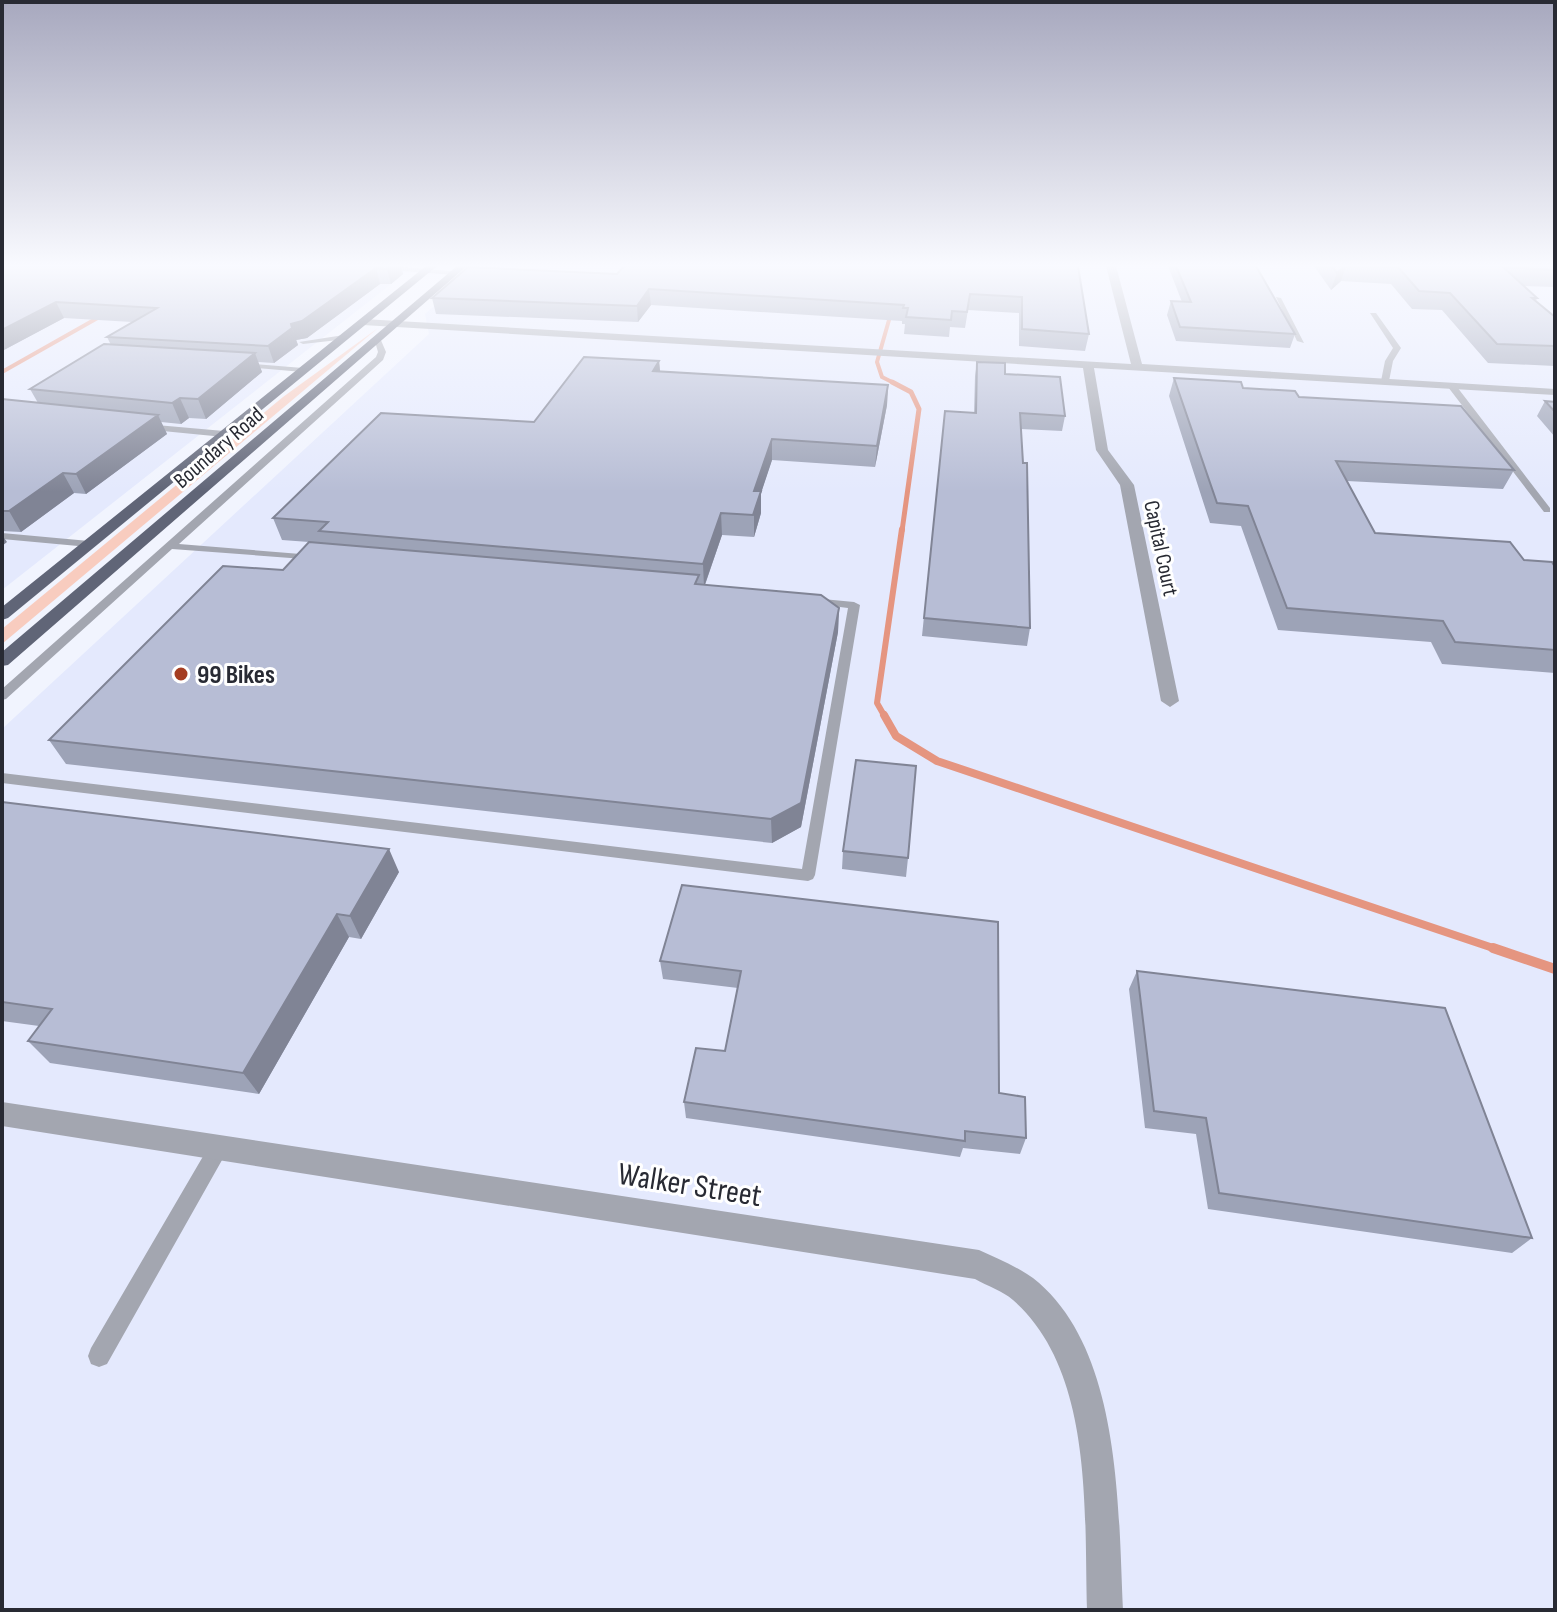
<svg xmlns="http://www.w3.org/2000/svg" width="1557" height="1612" viewBox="0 0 1557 1612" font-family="'Sofia Sans Condensed',sans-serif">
  <rect width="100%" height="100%" fill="#f1f4fe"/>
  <path fill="#e4e9fd" d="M 2,266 L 414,266 L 2,590 Z
    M 479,266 L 1555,266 L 1555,1610 L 2,1610 L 2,729 L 429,334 L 425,314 Z"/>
  <path fill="#f8ccbf" d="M 378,328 L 2,644 L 2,629 L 283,397 Z"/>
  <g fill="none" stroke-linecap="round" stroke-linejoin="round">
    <path stroke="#e59580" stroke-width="4" d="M 891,313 L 877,362 L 882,377 L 896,384
      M 2,372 L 101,316"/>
    <path stroke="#e59580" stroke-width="5" d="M 892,382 L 911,392 L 919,409 L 902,531"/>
    <path stroke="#e59580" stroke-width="6" d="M 885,717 L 877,703 L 902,529"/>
    <path stroke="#e59580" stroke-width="8" d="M 884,715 L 896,736 L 937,761 L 1499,950"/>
    <path stroke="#e59580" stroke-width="10" d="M 1493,948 L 1555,969"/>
    <path fill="#a3a6b0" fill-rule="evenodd" d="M 1276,297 L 1281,298 L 1304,343 L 1297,341 Z
      M 1370,313 L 1376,313 L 1401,348 L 1393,361 L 1389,381 L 1385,383 L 1381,381 L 1385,361 L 1393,348 Z
      M 344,335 L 348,337 L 347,339 L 303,344 L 299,342 Z
      M 374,338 L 380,338 L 386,352 L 383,360 L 179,544 L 313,555 L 318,558 L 317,560 L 172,549 L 6,699 L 2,700 L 2,689 L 376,357 L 378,352 Z
      M 241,363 L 303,368 L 307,370 L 303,372 L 244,367 L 240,365 Z
      M 1448,383 L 1454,383 L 1550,508 L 1550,512 L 1544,512 L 1448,387 Z
      M 145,424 L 224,431 L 228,434 L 224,437 L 142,429 L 141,427 Z
      M 2,533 L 89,541 L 94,544 L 89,547 L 2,539 Z
      M 812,598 L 854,602 L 860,605 L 815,875 L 813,879 L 808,881 L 2,783 L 2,773 L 802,869 L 848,608 L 808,603 L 806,601 Z
      M 219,1138 L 226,1141 L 228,1147 L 226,1153 L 107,1364 L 99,1367 L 91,1364 L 88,1356 L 91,1348 L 212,1141 Z"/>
    <path fill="#a3a6b0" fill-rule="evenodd" d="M 337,266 L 393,266 L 460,272 L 455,275 Z
      M 1106,266 L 1116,266 L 1142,364 L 1555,389 L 1555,395 L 1094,368 L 1108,450 L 1134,485 L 1179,701 L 1170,707 L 1161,701 L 1120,485 L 1096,450 L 1083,368 L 363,325 L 358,322 L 363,319 L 1131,364 Z
      M 2,1102 L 979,1250 C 996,1258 1018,1267 1033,1278 C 1122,1348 1118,1508 1123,1610 L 1087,1610 C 1084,1512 1094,1371 1013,1300 C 1003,1291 987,1286 975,1279 L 2,1126 Z"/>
    <path fill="#606577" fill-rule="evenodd" d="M 426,266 L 437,266 L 8,618 L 2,620 L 2,607 Z
      M 457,266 L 467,266 L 8,665 L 2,666 L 2,652 Z"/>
  </g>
  <path fill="#9da3b7" d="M 2,266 L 401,266 L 403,274 L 391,284 L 380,284 L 307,338 L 296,340 L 298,345 L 274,363 L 258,362 L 262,372 L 206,419 L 189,418 L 181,424 L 161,422 L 167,434 L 86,494 L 74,493 L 21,532 L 2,531 L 2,399 L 38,403 L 30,389 L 111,345 L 107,337 L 132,322 L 64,318 L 2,351 Z
    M 1078,266 L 1089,334 L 1085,351 L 1019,346 L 1019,313 L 968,310 L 965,328 L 950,327 L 949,337 L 904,334 L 905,324 L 902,324 L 902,321 L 651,305 L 638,322 L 436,314 L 432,298 L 617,274 Z
    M 1168,266 L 1256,266 L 1295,334 L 1290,348 L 1176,341 L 1167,315 L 1171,301 L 1182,302 Z
    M 1314,266 L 1555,266 L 1555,287 L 1523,286 L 1537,298 L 1536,301 L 1555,317 L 1555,366 L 1488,363 L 1442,310 L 1412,309 L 1391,284 L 1341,281 L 1331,290 Z
    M 659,361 L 660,371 L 888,385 L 887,405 L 875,467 L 772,460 L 761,493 L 761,513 L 754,537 L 722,535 L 705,585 L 839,608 L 838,632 L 801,827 L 772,843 L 66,764 L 49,740 L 283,570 L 309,542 L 282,540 L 273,518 L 534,422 Z
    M 977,362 L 1005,374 L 1065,416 L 1062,431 L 1021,429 L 1030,628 L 1027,646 L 922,636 L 945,411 L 974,413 L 975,376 Z
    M 1174,378 L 1299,397 L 1514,470 L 1503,489 L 1347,481 L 1375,533 L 1555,567 L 1555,673 L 1442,664 L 1431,642 L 1278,630 L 1241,526 L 1210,523 L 1169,396 Z
    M 1545,401 L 1555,402 L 1555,437 L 1537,416 Z
    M 2,802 L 399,872 L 361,939 L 349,937 L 259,1094 L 50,1063 L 28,1041 L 39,1026 L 2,1021 Z
    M 843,851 L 908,858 L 906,877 L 842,869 Z
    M 682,885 L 999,1093 L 1026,1138 L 1020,1154 L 963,1148 L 960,1157 L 686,1118 L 684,1102 L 725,1051 L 738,988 L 663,979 L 660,961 Z
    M 1137,971 L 1532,1238 L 1512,1253 L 1208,1209 L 1196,1134 L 1145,1128 L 1129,989 Z"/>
  <path fill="#808495" d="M 391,266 L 401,266 L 403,274 L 391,284 L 387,269 Z
    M 1345,266 L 1346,266 L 1341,281 L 1331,290 L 1337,273 Z
    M 376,268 L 380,284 L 307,338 L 296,340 L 291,324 Z
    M 649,289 L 651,305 L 638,322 L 637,306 Z
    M 56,302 L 64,318 L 2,351 L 2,330 Z
    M 292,328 L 298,345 L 274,363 L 268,346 Z
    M 255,353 L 262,372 L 206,419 L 198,399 Z
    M 659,361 L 661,381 L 653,371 Z
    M 888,385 L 887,405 L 875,467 L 877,446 Z
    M 180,398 L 189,418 L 181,424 L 172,403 Z
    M 158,415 L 167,434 L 86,494 L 76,474 Z
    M 772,439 L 772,460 L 761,493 L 761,513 L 754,537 L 754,491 Z
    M 63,473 L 74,493 L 21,532 L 9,511 Z
    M 721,513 L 722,535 L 704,587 L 703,564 Z
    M 2,535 L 7,542 L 2,546 Z
    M 839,608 L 838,632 L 801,827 L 772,843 L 771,819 Z
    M 389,849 L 399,872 L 361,939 L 350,916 Z
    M 337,914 L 349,937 L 259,1094 L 243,1073 Z"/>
  <path fill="#b7bdd5" stroke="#808495" stroke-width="2" d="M 2,266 L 391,266 L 387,269 L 376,268 L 302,321 L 291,324 L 292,328 L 268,346 L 107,337 L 157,308 L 56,302 L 2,330 Z
    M 624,266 L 1078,266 L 1089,334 L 1022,329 L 1022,297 L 970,294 L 967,312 L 952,311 L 951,320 L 906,317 L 908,308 L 903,308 L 904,305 L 649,289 L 637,306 L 432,298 L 468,267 L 617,274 Z
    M 1176,266 L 1256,266 L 1295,334 L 1180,327 L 1171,301 L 1191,302 Z
    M 1332,266 L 1345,266 L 1337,273 Z
    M 1383,266 L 1555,266 L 1555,270 L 1503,267 L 1537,298 L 1532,298 L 1555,317 L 1555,346 L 1497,344 L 1450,293 L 1419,291 L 1398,267 Z
    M 104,344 L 255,353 L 198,399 L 180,398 L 172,403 L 30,389 Z
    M 584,357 L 659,361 L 653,371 L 888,385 L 877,446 L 772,439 L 754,491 L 761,491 L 753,515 L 721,513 L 703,564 L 319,531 L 328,522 L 273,518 L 381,413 L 534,422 Z
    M 977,362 L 1005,363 L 1005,374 L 1060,377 L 1065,416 L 1020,413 L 1023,463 L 1027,463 L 1030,628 L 924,618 L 945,411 L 976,413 Z
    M 1174,378 L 1241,382 L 1243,388 L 1295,391 L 1299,397 L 1461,406 L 1514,470 L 1336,461 L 1375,533 L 1510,542 L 1524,560 L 1552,562 L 1555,567 L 1555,650 L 1455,642 L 1443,621 L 1287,608 L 1248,506 L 1217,503 Z
    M 2,399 L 158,415 L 76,474 L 63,473 L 9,511 L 2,511 Z
    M 1545,401 L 1555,402 L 1555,412 Z
    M 309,542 L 699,575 L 695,584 L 821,595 L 839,608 L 801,803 L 771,819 L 49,740 L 223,566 L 283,570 Z
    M 856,760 L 916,766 L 908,858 L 843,851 Z
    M 2,802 L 389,849 L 350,916 L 337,914 L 243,1073 L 28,1041 L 52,1009 L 2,1002 Z
    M 682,885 L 998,922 L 999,1093 L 1025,1097 L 1026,1138 L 965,1131 L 965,1141 L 684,1102 L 696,1048 L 725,1051 L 741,971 L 660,961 Z
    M 1137,971 L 1445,1008 L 1532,1238 L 1219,1193 L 1206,1118 L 1154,1111 Z"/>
  <linearGradient id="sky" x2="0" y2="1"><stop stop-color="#a7a8be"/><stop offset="0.54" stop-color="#f9faff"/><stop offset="1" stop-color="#f9faff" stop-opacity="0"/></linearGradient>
  <rect width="1557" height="492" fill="url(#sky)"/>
  <circle fill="#a53d21" stroke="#fff" stroke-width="3" cx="181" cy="674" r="8"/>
  <g text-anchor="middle" stroke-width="6" stroke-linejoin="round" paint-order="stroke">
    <g font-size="22" fill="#282a33" stroke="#fff">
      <text transform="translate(218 447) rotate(-41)" y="8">Boundary Road</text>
      <text transform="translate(1162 548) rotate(78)" y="8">Capital Court</text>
    </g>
    <g font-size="26" font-weight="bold" fill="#282a33" stroke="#fff" text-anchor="start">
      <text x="197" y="683">99 Bikes</text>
    </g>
    <g font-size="32" fill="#282a33" stroke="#fff">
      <text transform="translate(690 1184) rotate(9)" y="11">Walker Street</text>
    </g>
  </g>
  <rect width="1557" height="1612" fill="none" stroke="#282a33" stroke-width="8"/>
</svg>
